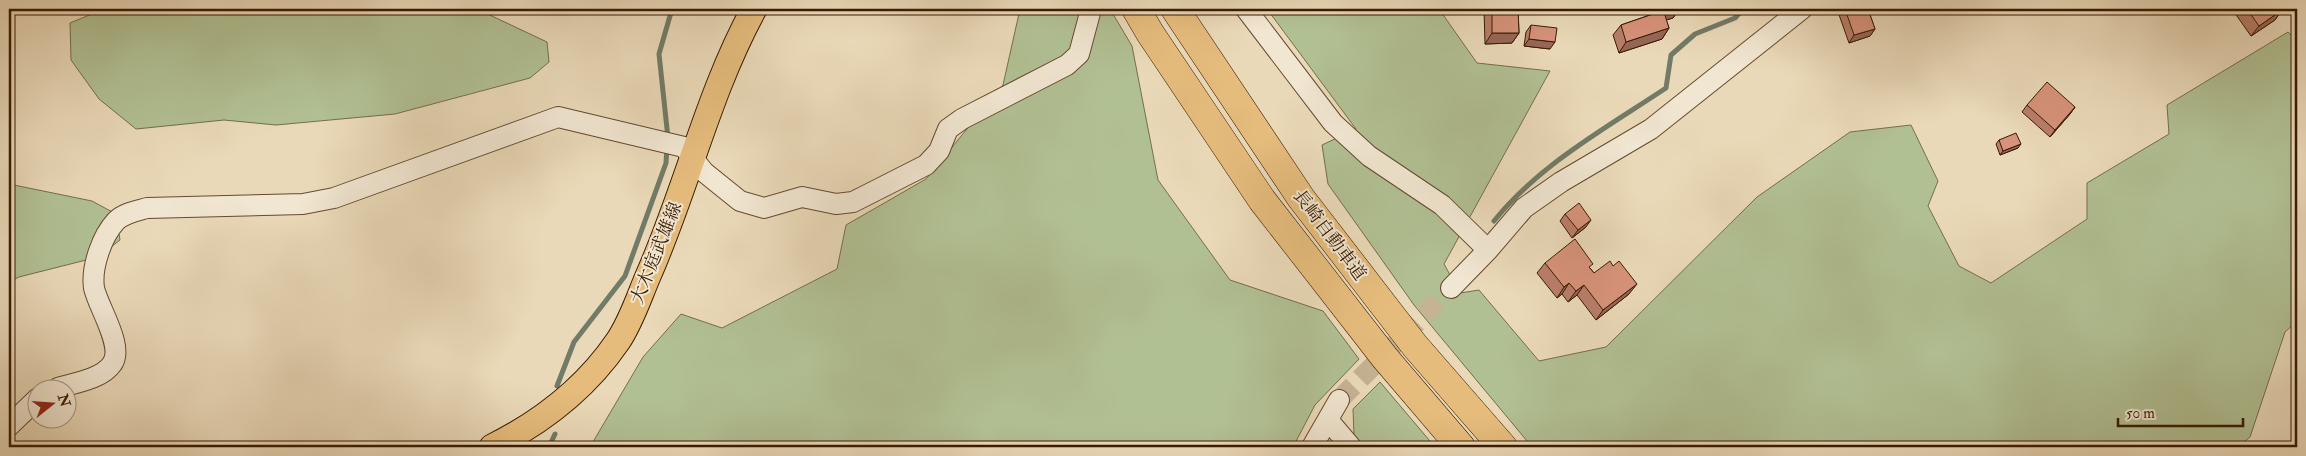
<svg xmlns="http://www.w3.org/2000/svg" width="2306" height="456" viewBox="0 0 2306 456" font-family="'IM FELL Double Pica','Noto Serif JP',serif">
  <rect width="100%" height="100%" fill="#ead9b8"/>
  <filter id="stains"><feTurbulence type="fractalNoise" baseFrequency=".004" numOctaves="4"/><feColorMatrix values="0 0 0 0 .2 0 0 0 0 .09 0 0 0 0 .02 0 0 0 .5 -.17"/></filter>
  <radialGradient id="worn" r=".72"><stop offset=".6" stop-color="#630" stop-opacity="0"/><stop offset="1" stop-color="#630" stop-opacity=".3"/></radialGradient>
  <path fill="#b1c093" stroke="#746e4a" d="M 104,9 L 477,9 L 547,42 L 549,62 L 530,78 L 395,114 L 276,125 L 224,120 L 136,129 L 99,99 L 71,60 L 70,23 Z
    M 1020,9 L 1110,9 L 1132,46 L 1158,180 L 1230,280 L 1323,311 L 1359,359 L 1315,405 L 1293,447 L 590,447 L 643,357 L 681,314 L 722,328 L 837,269 L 846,225 L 926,179 L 1003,85 Z
    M 1267,9 L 1439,9 L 1477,63 L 1550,71 L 1444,264 L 1460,293 L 1479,290 L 1539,361 L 1606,347 L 1757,197 L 1850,132 L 1911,125 L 1938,181 L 1928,206 L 1959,266 L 1991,283 L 2087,219 L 2087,183 L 2169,134 L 2167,105 L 2288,32 L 2297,41 L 2297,321 L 2285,332 L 2250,437 L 2238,447 L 1532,447 L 1414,305 L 1328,184 L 1322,145 L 1356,129 Z
    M 9,184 L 92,201 L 116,214 L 120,240 L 98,257 L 19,277 L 9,282 Z
    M 1380,382 L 1435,447 L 1365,447 L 1354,436 L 1353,409 Z"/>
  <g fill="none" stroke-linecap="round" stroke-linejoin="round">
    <path stroke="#727b67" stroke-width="5" d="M 668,138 L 659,54 L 672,9
      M 1494,221 C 1540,164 1606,128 1666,88 L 1671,55 L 1695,34 L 1735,18 L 1743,9
      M 557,386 L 574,342 L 625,276 L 666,163 L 667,147
      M 549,447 L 555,434"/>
    <path stroke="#c6b394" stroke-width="20" stroke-dasharray="20 10" stroke-linecap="butt" d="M 1339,400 L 1451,288"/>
    <defs>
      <path id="minor" d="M 1246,9 L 1333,123 L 1369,156 L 1442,205 L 1488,250
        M 1451,288 L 1488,250 L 1524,208 L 1561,182 L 1651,129 L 1802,9
        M 58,388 C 74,383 102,379 112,364 C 125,347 98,307 94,288 C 91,267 102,236 116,221 C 124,213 136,211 147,208 L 303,204 L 334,198 L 558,117 L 684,147 L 704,172 L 740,201 L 764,208 L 802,197 L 836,204 L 853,202 L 926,165 L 939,151 L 948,129 L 962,119 L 1067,65 L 1079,54 L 1091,9
        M 1328,420 L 1351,447
        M 9,426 L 38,398
        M 1312,447 L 1339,400"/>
      <path id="major" d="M 492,447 C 542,422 586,388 618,341 C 631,322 639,297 648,276 C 687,188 708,93 754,9"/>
      <path id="highway" d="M 1136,9 L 1150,33 L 1262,200 L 1385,358 L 1461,447
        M 1175,9 L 1301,198 L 1415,346 L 1503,447"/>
    </defs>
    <use href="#minor" stroke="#644a30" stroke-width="22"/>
    <use href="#major" stroke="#381b02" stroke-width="27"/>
    <use href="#highway" stroke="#381b02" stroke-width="29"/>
    <use href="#minor" stroke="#f1e6d1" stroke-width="20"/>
    <use href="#major" stroke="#e5bc7c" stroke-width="25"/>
    <use href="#highway" stroke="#e5bc7c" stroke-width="28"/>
  </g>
  <path fill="#b97e6a" stroke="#381b02" d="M 1484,9 L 1518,9 L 1519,33 L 1512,43 L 1485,44 Z
    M 1644,9 L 1679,9 L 1673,18 L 1666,20 L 1669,28 L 1662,39 L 1619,53 L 1613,35 L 1621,25 L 1647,16 Z
    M 1837,9 L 1868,9 L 1875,29 L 1870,36 L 1849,43 Z
    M 2092,9 L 2101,9 L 2093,13 Z
    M 2232,9 L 2282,9 L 2275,20 L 2251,36 Z
    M 2296,17 L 2297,17 L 2297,27 L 2294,21 Z
    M 1531,25 L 1550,49 L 1524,46 L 1526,32 Z
    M 2027,105 L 2075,107 L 2070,114 L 2050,137 L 2022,112 Z
    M 1999,140 L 2018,148 L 2000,155 L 1996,144 Z
    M 1565,214 L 1586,227 L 1572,238 L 1560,221 Z
    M 1545,263 L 1590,268 L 1594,273 L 1629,294 L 1596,320 L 1577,295 L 1568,302 L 1562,294 L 1557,298 L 1537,273 Z"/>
  <path fill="#966756" stroke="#381b02" d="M 1675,9 L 1679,9 L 1673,18 L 1656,23 L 1664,12 Z
    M 2096,9 L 2101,9 L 2093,13 Z
    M 2282,10 L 2275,20 L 2251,36 L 2259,26 Z
    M 1669,28 L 1662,39 L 1619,53 L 1626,42 Z
    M 1875,29 L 1870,36 L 1849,43 L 1854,35 Z
    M 1492,33 L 1519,33 L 1512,43 L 1485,44 Z
    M 1529,39 L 1555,42 L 1550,49 L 1524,46 Z
    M 2075,107 L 2070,114 L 2050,137 L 2055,130 Z
    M 2021,144 L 2018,148 L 2000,155 L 2003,151 Z
    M 1591,220 L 1586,227 L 1572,238 L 1578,230 Z
    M 1569,283 L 1562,294 L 1557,298 L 1564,287 Z
    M 1637,284 L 1629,294 L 1596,320 L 1603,310 Z
    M 1584,285 L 1577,295 L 1568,302 L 1576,291 Z"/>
  <path fill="#d7937b" stroke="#381b02" d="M 1492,9 L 1518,9 L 1519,33 L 1492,33 Z
    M 1655,9 L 1675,9 L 1664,12 L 1669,28 L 1626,42 L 1621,25 L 1656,13 Z
    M 1845,9 L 1868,9 L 1875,29 L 1854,35 Z
    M 2247,9 L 2282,9 L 2282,10 L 2259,26 Z
    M 1531,25 L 1557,28 L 1555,42 L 1529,39 Z
    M 2047,82 L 2075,107 L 2055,130 L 2027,105 Z
    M 2016,133 L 2021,144 L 2003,151 L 1999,140 Z
    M 1579,203 L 1591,220 L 1578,230 L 1565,214 Z
    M 1575,239 L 1593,264 L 1589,267 L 1594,273 L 1610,261 L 1613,266 L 1619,261 L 1637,284 L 1603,310 L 1584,285 L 1576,291 L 1569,283 L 1564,287 L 1545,263 Z"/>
  <g text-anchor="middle" stroke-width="4" stroke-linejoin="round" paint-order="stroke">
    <g font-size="18" fill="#381b02" stroke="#f1e6d1">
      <text transform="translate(1330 235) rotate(53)" y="6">長崎自動車道</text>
      <text transform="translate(656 253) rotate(-68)" y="6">大木庭武雄線</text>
    </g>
  </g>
  <rect width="2306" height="456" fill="none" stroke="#ead9b8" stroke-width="30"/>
  <rect x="10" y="10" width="2286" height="436" fill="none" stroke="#381b02" stroke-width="2.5"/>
  <rect x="15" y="15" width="2276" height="426" fill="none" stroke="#381b02"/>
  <g transform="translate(52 404) rotate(73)"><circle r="24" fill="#f1e6d1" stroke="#a7957e"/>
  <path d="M0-4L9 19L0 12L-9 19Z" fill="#8f2418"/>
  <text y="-8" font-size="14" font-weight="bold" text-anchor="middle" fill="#381b02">N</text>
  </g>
  <path d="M2118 418v8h125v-8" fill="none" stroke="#381b02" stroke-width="2.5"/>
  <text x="2126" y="418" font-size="15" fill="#381b02" stroke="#f1e6d1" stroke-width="4" paint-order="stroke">50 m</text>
  <rect width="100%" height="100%" filter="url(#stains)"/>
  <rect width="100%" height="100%" fill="url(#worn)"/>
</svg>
